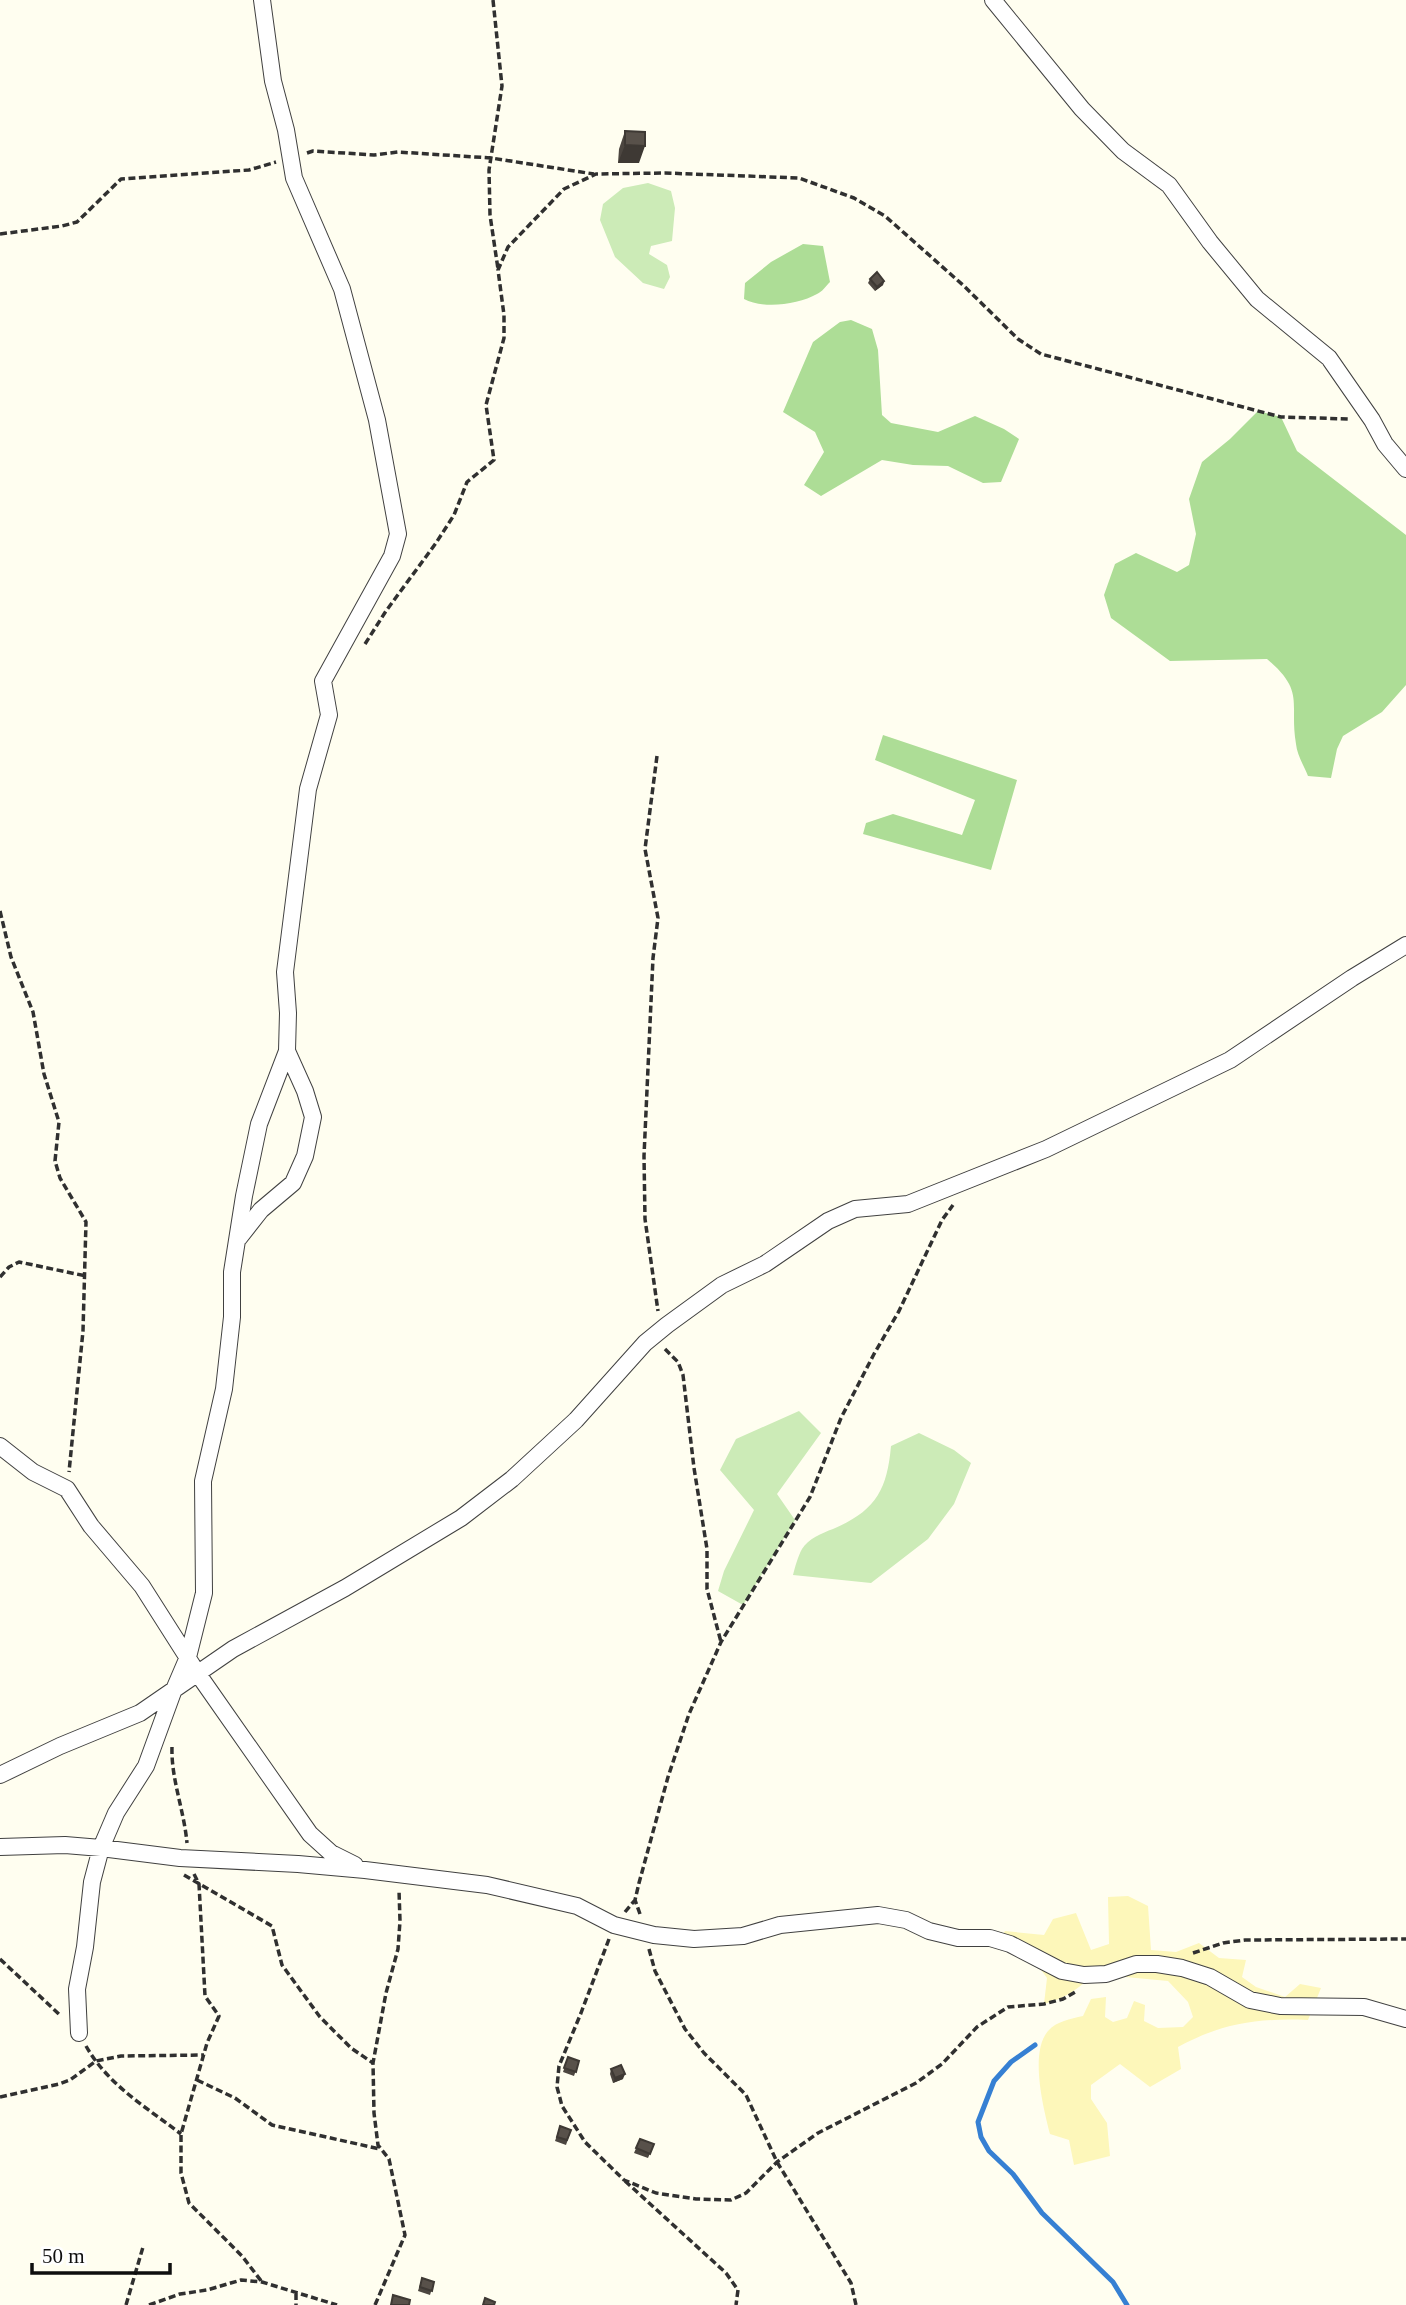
<svg xmlns="http://www.w3.org/2000/svg" width="1406" height="2305" viewBox="0 0 1406 2305" font-family="Georgia,serif">
  <rect width="100%" height="100%" fill="#fffef0"/>
  <path fill="#ccebb7" d="M 648,183 L 671,191 L 675,208 L 672,241 L 651,246 L 649,254 L 667,265 L 670,277 L 664,289 L 643,283 L 615,257 L 600,220 L 603,204 L 623,188 Z
    M 799,1411 L 821,1433 L 777,1494 L 795,1520 L 743,1605 L 718,1591 L 724,1571 L 754,1510 L 720,1470 L 736,1439 Z
    M 919,1433 L 954,1450 L 971,1463 L 954,1504 L 928,1539 L 871,1583 L 793,1575 C 795,1567 798,1556 802,1549 C 808,1539 822,1533 833,1529 C 875,1511 887,1491 891,1446 Z"/>
  <path fill="#addd96" d="M 803,244 L 823,246 L 830,282 C 826,286 822,292 817,294 C 798,305 762,309 744,299 L 745,283 L 771,262 Z
    M 851,320 L 872,329 L 878,350 L 882,415 L 891,423 L 938,432 L 975,416 L 1004,429 L 1019,439 L 1001,482 L 983,483 L 948,466 L 913,465 L 882,460 L 821,496 L 804,485 L 824,452 L 815,432 L 783,412 L 813,342 L 840,322 Z
    M 1258,411 L 1281,417 L 1297,451 L 1406,535 L 1406,685 L 1382,712 L 1343,736 L 1337,749 L 1331,778 L 1308,776 C 1304,766 1297,755 1296,744 C 1289,703 1306,692 1267,659 L 1170,661 L 1111,618 L 1104,595 L 1115,564 L 1136,553 L 1177,572 L 1189,565 L 1196,534 L 1189,499 L 1202,462 L 1230,439 Z
    M 883,735 L 1017,780 L 991,870 L 863,834 L 866,823 L 893,814 L 962,835 L 975,800 L 875,760 Z"/>
  <path fill="#fdf7ba" d="M 1128,1896 L 1148,1906 L 1151,1950 L 1176,1952 L 1199,1943 L 1219,1958 L 1246,1960 L 1242,1977 L 1256,1987 L 1285,1997 L 1300,1984 L 1321,1988 L 1308,2020 C 1258,2018 1222,2023 1178,2047 L 1181,2069 L 1150,2087 L 1120,2064 L 1091,2085 L 1091,2099 L 1107,2123 L 1110,2156 L 1074,2165 L 1069,2140 L 1050,2134 C 1044,2110 1029,2053 1048,2031 C 1057,2021 1070,2019 1083,2016 L 1091,1999 L 1106,1997 L 1105,2017 L 1113,2022 L 1127,2018 L 1134,2001 L 1145,2005 L 1144,2021 L 1158,2028 L 1183,2027 L 1193,2017 L 1188,2002 L 1168,1981 L 1094,1974 C 1078,1989 1066,1998 1044,2004 L 1047,1978 L 1039,1967 L 995,1946 L 1005,1931 L 1044,1935 L 1053,1919 L 1076,1913 L 1091,1950 L 1109,1944 L 1108,1897 Z"/>
  <g fill="none" stroke-linecap="round" stroke-linejoin="round">
    <path stroke="#3680d3" stroke-width="5" d="M 1035,2045 L 1011,2062 L 994,2081 L 978,2122 L 981,2137 L 989,2151 L 1013,2174 L 1042,2213 L 1113,2282 L 1127,2305"/>
    <defs>
      <path id="street" d="M 993,0 L 1082,109 L 1123,151 L 1169,185 L 1210,242 L 1257,299 L 1329,358 L 1372,420 L 1385,444 L 1406,469
        M 239,1238 L 261,1210 L 293,1183 L 305,1156 L 313,1117 L 305,1091 L 287,1051
        M 0,1446 L 33,1472 L 67,1489 L 91,1526 L 142,1586 L 198,1674 L 310,1834 L 331,1853 L 355,1865
        M 0,1775 L 60,1746 L 140,1713 L 233,1649 L 345,1588 L 461,1518 L 512,1479 L 576,1420 L 645,1343 L 667,1325 L 722,1285 L 765,1264 L 828,1221 L 855,1209 L 908,1204 L 1046,1149 L 1230,1060 L 1352,978 L 1406,945
        M 0,1847 L 65,1845 L 101,1848 L 180,1858 L 298,1864 L 365,1870 L 487,1885 L 577,1906 L 614,1925 L 654,1935 L 694,1939 L 743,1936 L 780,1925 L 878,1915 L 906,1920 L 929,1931 L 958,1938 L 990,1938 L 1010,1944 L 1062,1971 L 1084,1975 L 1106,1974 L 1136,1964 L 1157,1964 L 1182,1968 L 1210,1977 L 1250,2000 L 1280,2006 L 1364,2007 L 1406,2019
        M 79,2033 L 77,1989 L 85,1947 L 92,1882 L 101,1848 L 116,1813 L 146,1766 L 173,1692 L 188,1657 L 204,1593 L 203,1481 L 224,1389 L 232,1317 L 232,1272 L 244,1196 L 259,1124 L 287,1051 L 288,1013 L 285,972 L 308,789 L 329,715 L 323,681 L 392,556 L 398,534 L 377,420 L 342,289 L 294,178 L 286,130 L 273,81 L 262,0"/>
    </defs>
    <use href="#street" stroke="#414141" stroke-width="18"/>
    <path stroke="#303030" stroke-width="3.5" stroke-dasharray="7 3.5" stroke-linecap="butt" d="M 493,0 L 502,86 L 489,170 L 490,215 L 498,269
      M 307,153 L 313,151 L 374,155 L 398,152 L 491,158 L 594,174
      M 0,234 L 62,226 L 77,222 L 121,179 L 249,170 L 276,162
      M 365,644 L 386,611 L 436,543 L 454,515 L 467,482 L 494,460 L 486,405 L 504,338 L 504,315 L 498,270 L 508,247 L 564,189 L 596,174 L 665,173 L 799,178 L 854,198 L 885,216 L 964,286 L 1018,339 L 1041,354 L 1281,417 L 1350,419
      M 657,756 L 645,849 L 658,918 L 653,958 L 644,1156 L 645,1219 L 658,1311
      M 0,911 L 11,957 L 33,1012 L 44,1074 L 59,1122 L 55,1161 L 60,1178 L 86,1222 L 83,1331 L 69,1472
      M 0,1277 L 9,1267 L 19,1262 L 86,1276
      M 665,1349 L 678,1362 L 683,1375 L 694,1468 L 707,1549 L 707,1589 L 721,1642
      M 172,1747 C 171,1779 184,1810 187,1843
      M 194,1874 L 199,1884 L 205,1996 L 219,2016 L 207,2043 L 181,2134 L 181,2173 L 189,2203 L 242,2256 L 262,2282
      M 184,1875 L 272,1926 L 282,1965 L 320,2017 L 351,2048 L 373,2063
      M 625,1912 L 635,1900
      M 640,1914 L 635,1900 L 639,1883 L 668,1777 L 689,1714 L 721,1642 L 810,1497 L 841,1418 L 874,1354 L 899,1311 L 942,1220 L 953,1205
      M 609,1939 L 581,2013 L 559,2066 L 557,2087 L 562,2106 L 585,2142 L 624,2180 L 656,2193 L 696,2199 L 731,2200 L 746,2193 L 777,2162 L 818,2133 L 916,2083 L 942,2064 L 977,2027 L 1008,2007 L 1044,2004 L 1063,1999 L 1077,1991
      M 649,1949 L 655,1971 L 685,2029 L 704,2053 L 746,2095 L 777,2162 L 851,2283 L 856,2305
      M 1193,1953 L 1223,1943 L 1245,1940 L 1406,1939
      M 0,1959 L 61,2016
      M 86,2046 C 108,2085 146,2107 181,2134
      M 197,2080 L 235,2098 L 272,2125 L 380,2149
      M 0,2097 L 59,2084 L 70,2080 L 96,2061 L 121,2056 L 204,2055
      M 625,2181 L 726,2273 L 738,2290 L 736,2305
      M 296,2293 L 296,2305
      M 126,2305 L 143,2247
      M 149,2305 L 180,2294 L 207,2290 L 241,2280 L 262,2282 L 337,2305
      M 375,2305 L 405,2235 L 389,2159 L 378,2145 L 374,2113 L 373,2063 L 386,1993 L 398,1949 L 400,1921 L 399,1890"/>
    <use href="#street" stroke="#fff" stroke-width="16"/>
  </g>
  <path fill="#4c4640" d="M 625,131 L 639,163 L 618,163 L 619,149 Z
    M 870,279 L 884,281 L 883,285 L 875,291 L 868,283 Z
    M 568,2057 L 579,2061 L 574,2076 L 563,2072 Z
    M 611,2069 L 623,2079 L 613,2083 L 610,2074 Z
    M 560,2126 L 571,2130 L 566,2145 L 555,2141 Z
    M 640,2139 L 654,2144 L 648,2158 L 634,2153 Z
    M 422,2278 L 434,2282 L 430,2295 L 418,2291 Z"/>
  <path fill="#3e3934" d="M 625,145 L 645,146 L 639,163 L 618,163 Z
    M 884,281 L 883,285 L 875,291 L 877,287 Z
    M 625,2074 L 623,2079 L 613,2083 L 615,2078 Z"/>
  <path fill="#58514a" stroke="#3e3934" stroke-width="2" d="M 625,131 L 645,132 L 645,146 L 625,145 Z
    M 877,272 L 884,281 L 877,287 L 870,279 Z
    M 568,2057 L 579,2061 L 576,2072 L 564,2068 Z
    M 621,2065 L 625,2074 L 615,2078 L 611,2069 Z
    M 560,2126 L 571,2130 L 567,2140 L 557,2137 Z
    M 640,2139 L 654,2144 L 650,2154 L 636,2148 Z
    M 422,2278 L 434,2282 L 432,2291 L 420,2287 Z
    M 393,2295 L 410,2300 L 409,2305 L 391,2305 Z
    M 485,2298 L 495,2302 L 494,2305 L 483,2305 Z"/>
  <path d="M32 2263v10h138v-10" fill="none" stroke="#0e0e0e" stroke-width="3.5"/>
  <text x="42" y="2263" font-size="21" fill="#0e0e0e" stroke="#ffffff" stroke-width="5" paint-order="stroke">50 m</text>
</svg>
